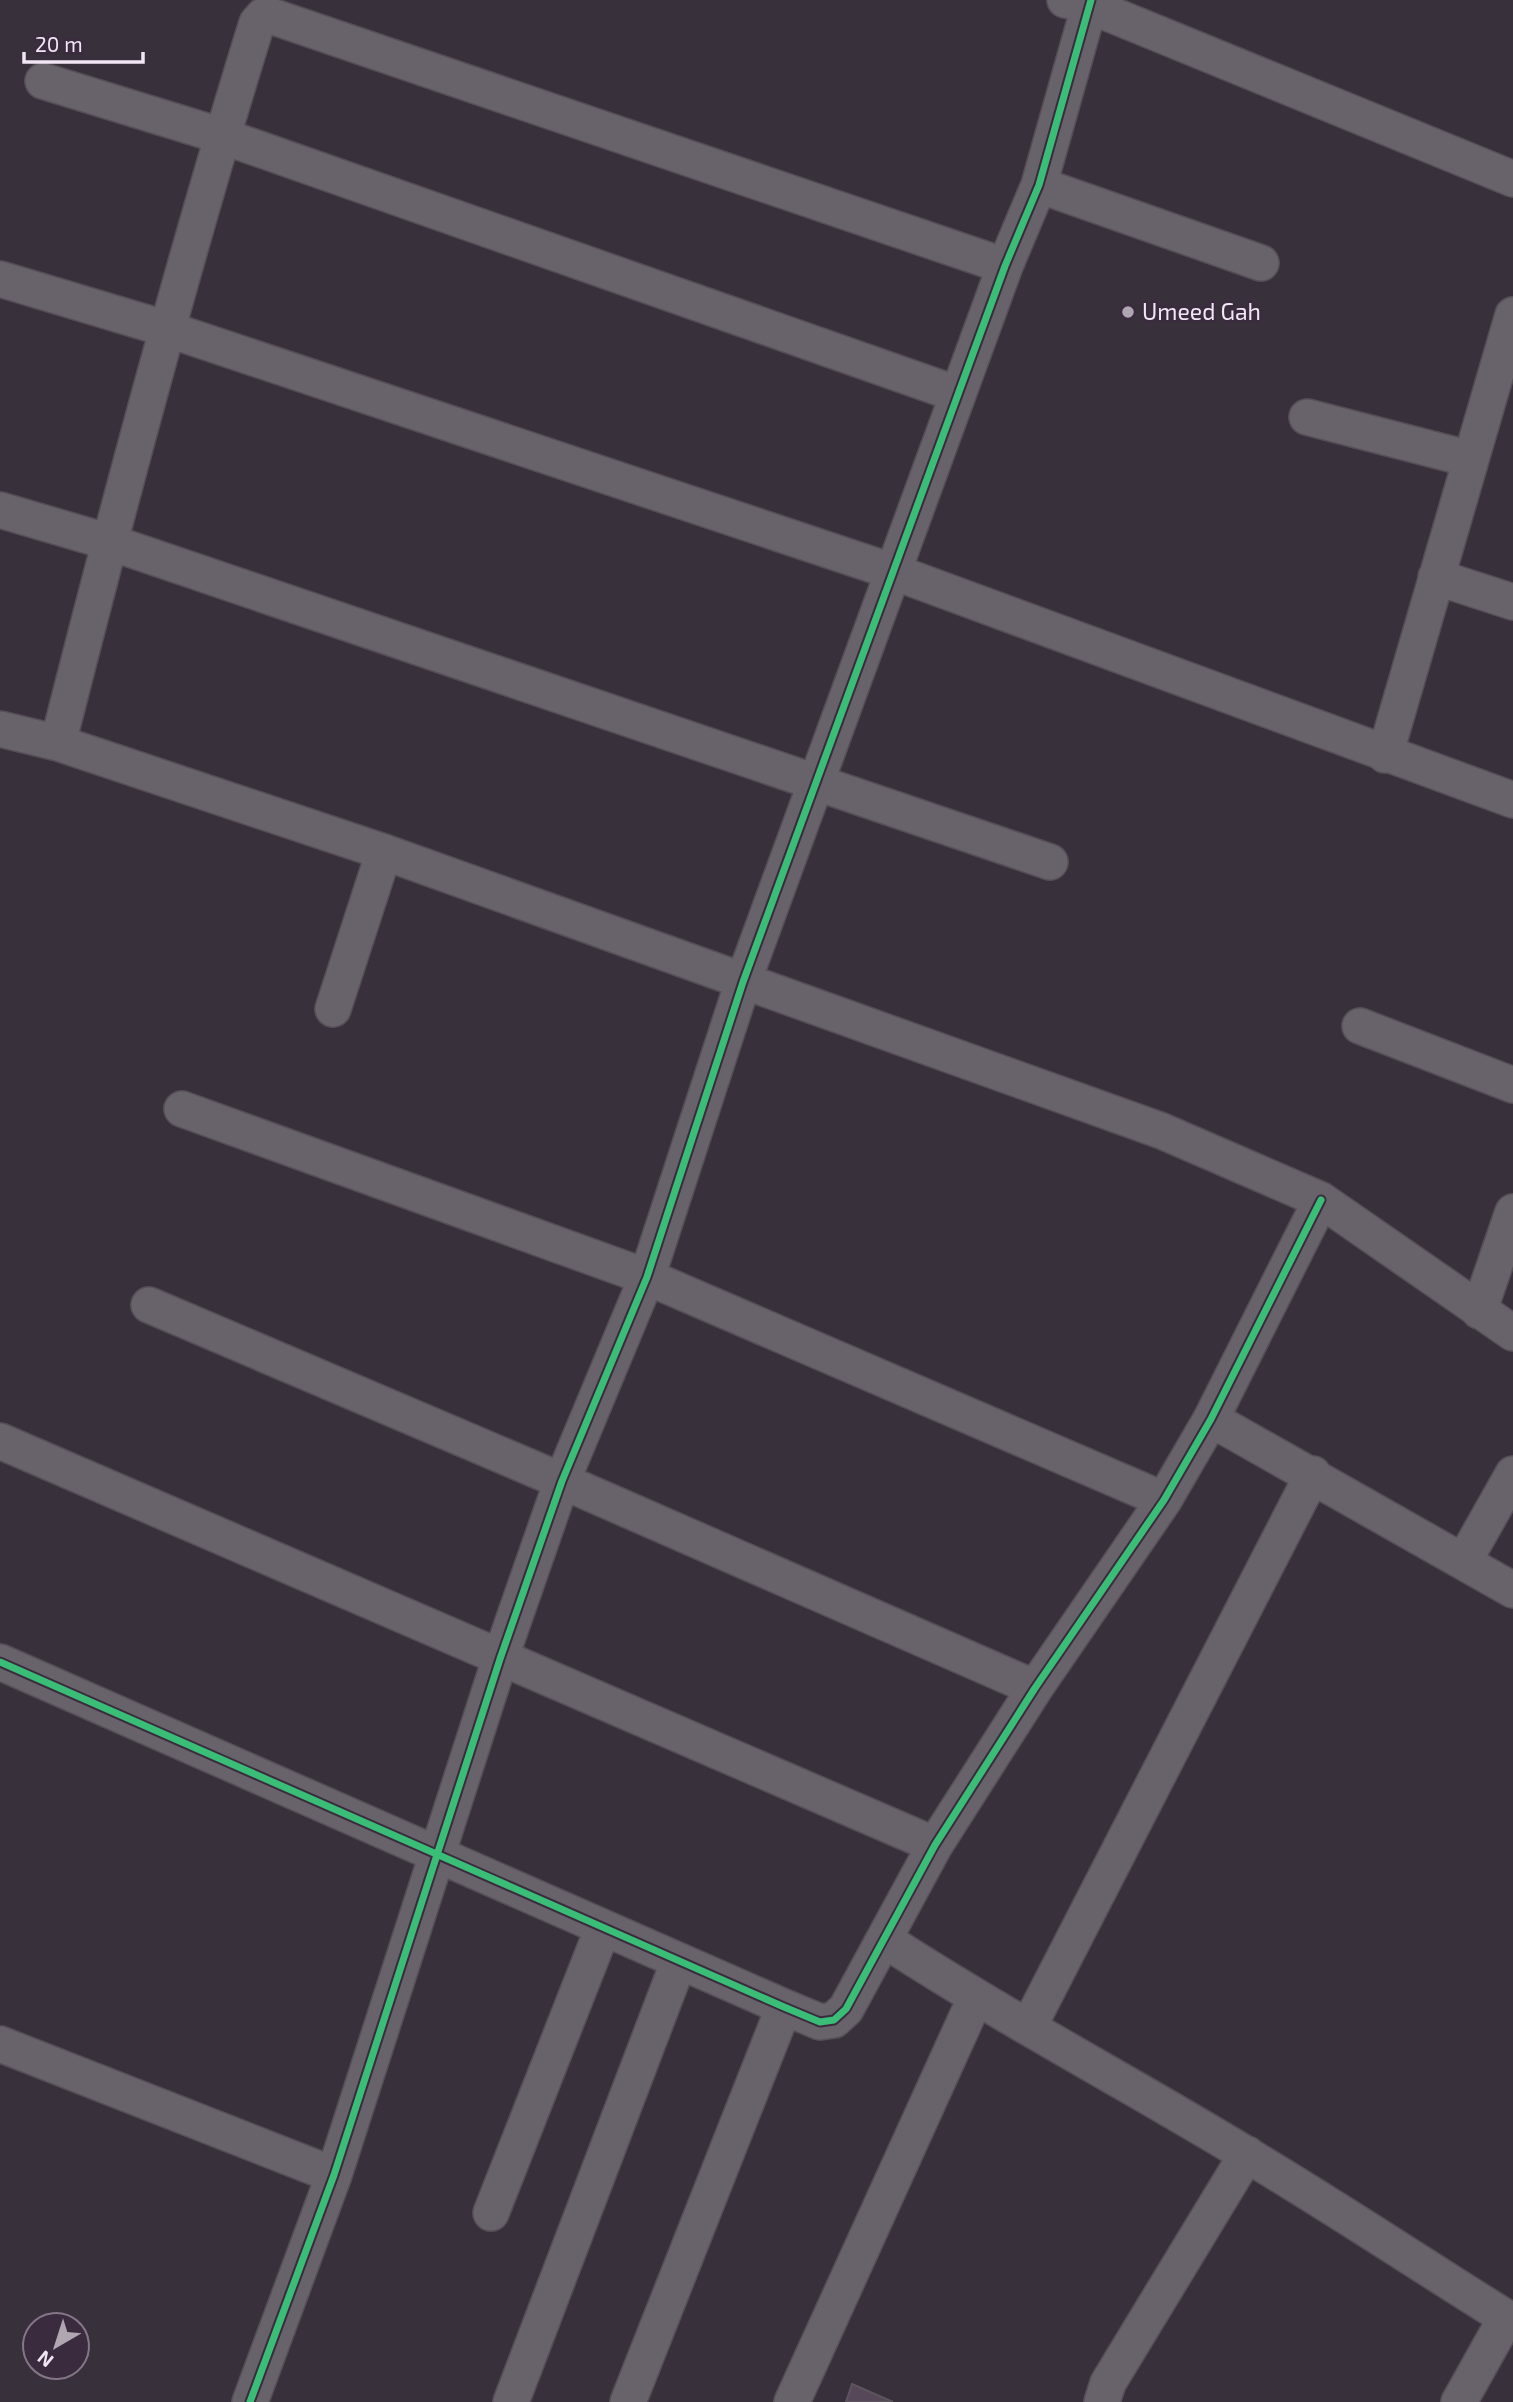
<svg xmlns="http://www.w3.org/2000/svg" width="1513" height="2402" viewBox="0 0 1513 2402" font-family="'Exo 2',sans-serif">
  <rect width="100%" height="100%" fill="#38303a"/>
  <path fill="#564859" stroke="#5c555e" stroke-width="2" d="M 852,2384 L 893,2402 L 846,2402 Z"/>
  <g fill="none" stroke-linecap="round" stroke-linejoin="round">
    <defs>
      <path id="street" d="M 1065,0 L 1088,5 L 1513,179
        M 43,81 L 222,136 L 957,394
        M 1039,185 L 1261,263
        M 0,279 L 167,329 L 894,572 L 1513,800
        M 1307,417 L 1470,459
        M 0,510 L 109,542 L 1050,862
        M 1436,577 L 1513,602
        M 0,729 L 58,743 L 384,852 L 1162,1131 L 1321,1200 L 1513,1333
        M 58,743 C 119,502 183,261 257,23 L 263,16 L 274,17 L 1005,266
        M 1385,755 L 1513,315
        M 333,1009 L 384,852
        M 1360,1026 L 1513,1085
        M 182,1109 L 647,1277 L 1164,1500
        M 149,1305 L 562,1481 L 1035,1688
        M 1479,1311 L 1513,1212
        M 1211,1419 L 1513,1590
        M 0,1441 L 935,1845
        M 1464,1561 L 1513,1474
        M 0,1662 L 784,2007 L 820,2022 L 834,2020 L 846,2009 L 935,1845 L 1035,1688 L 1164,1500 L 1211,1419 L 1321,1200
        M 885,1940 C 1002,2016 1125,2081 1244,2153 C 1335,2207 1423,2266 1513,2322
        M 1029,2026 L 1313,1474
        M 0,2044 L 334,2175
        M 491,2213 L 603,1928
        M 250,2402 L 334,2175 L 500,1659 L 562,1481 L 647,1277 L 743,982 L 1005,266 L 1039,185 L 1091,0
        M 511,2402 L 679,1961
        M 628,2402 L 784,2007
        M 792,2402 L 975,1999
        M 1102,2402 L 1108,2383 L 1247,2154
        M 1459,2402 L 1506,2318"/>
    </defs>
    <use href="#street" stroke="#564e57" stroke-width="38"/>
    <use href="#street" stroke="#68626a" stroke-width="35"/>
    <defs>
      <path id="cycleway" d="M 0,1662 L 784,2007 L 820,2022 L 834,2020 L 846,2009 L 935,1845 L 1035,1688 L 1164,1500 L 1211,1419 L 1321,1200
        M 250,2402 L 334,2175 L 500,1659 L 562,1481 L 647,1277 L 743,982 L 1005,266 L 1039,185 L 1091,0"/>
    </defs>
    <use href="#cycleway" stroke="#3b2b3f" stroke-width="11"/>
    <use href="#cycleway" stroke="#3abd76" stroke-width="7"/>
  </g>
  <circle fill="#b0a6b2" stroke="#3b2b3f" stroke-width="2.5" cx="1128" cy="312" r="7"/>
  <g text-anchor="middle" stroke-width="5" stroke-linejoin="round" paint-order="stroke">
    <g font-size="23" fill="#f1e6f3" stroke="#3b2b3f" text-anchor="start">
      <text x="1142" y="320">Umeed Gah</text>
    </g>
  </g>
  <g transform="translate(56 2346) rotate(219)"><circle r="33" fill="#3b2b3f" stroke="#847687" stroke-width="2"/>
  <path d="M0-5L12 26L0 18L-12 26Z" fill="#b0a6b2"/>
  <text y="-10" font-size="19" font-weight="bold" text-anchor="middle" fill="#f1e6f3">N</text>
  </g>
  <path d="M24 52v10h119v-10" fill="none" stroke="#f1e6f3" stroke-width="3.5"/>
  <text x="35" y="52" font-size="21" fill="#f1e6f3" stroke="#3b2b3f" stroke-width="5" paint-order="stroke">20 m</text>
</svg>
